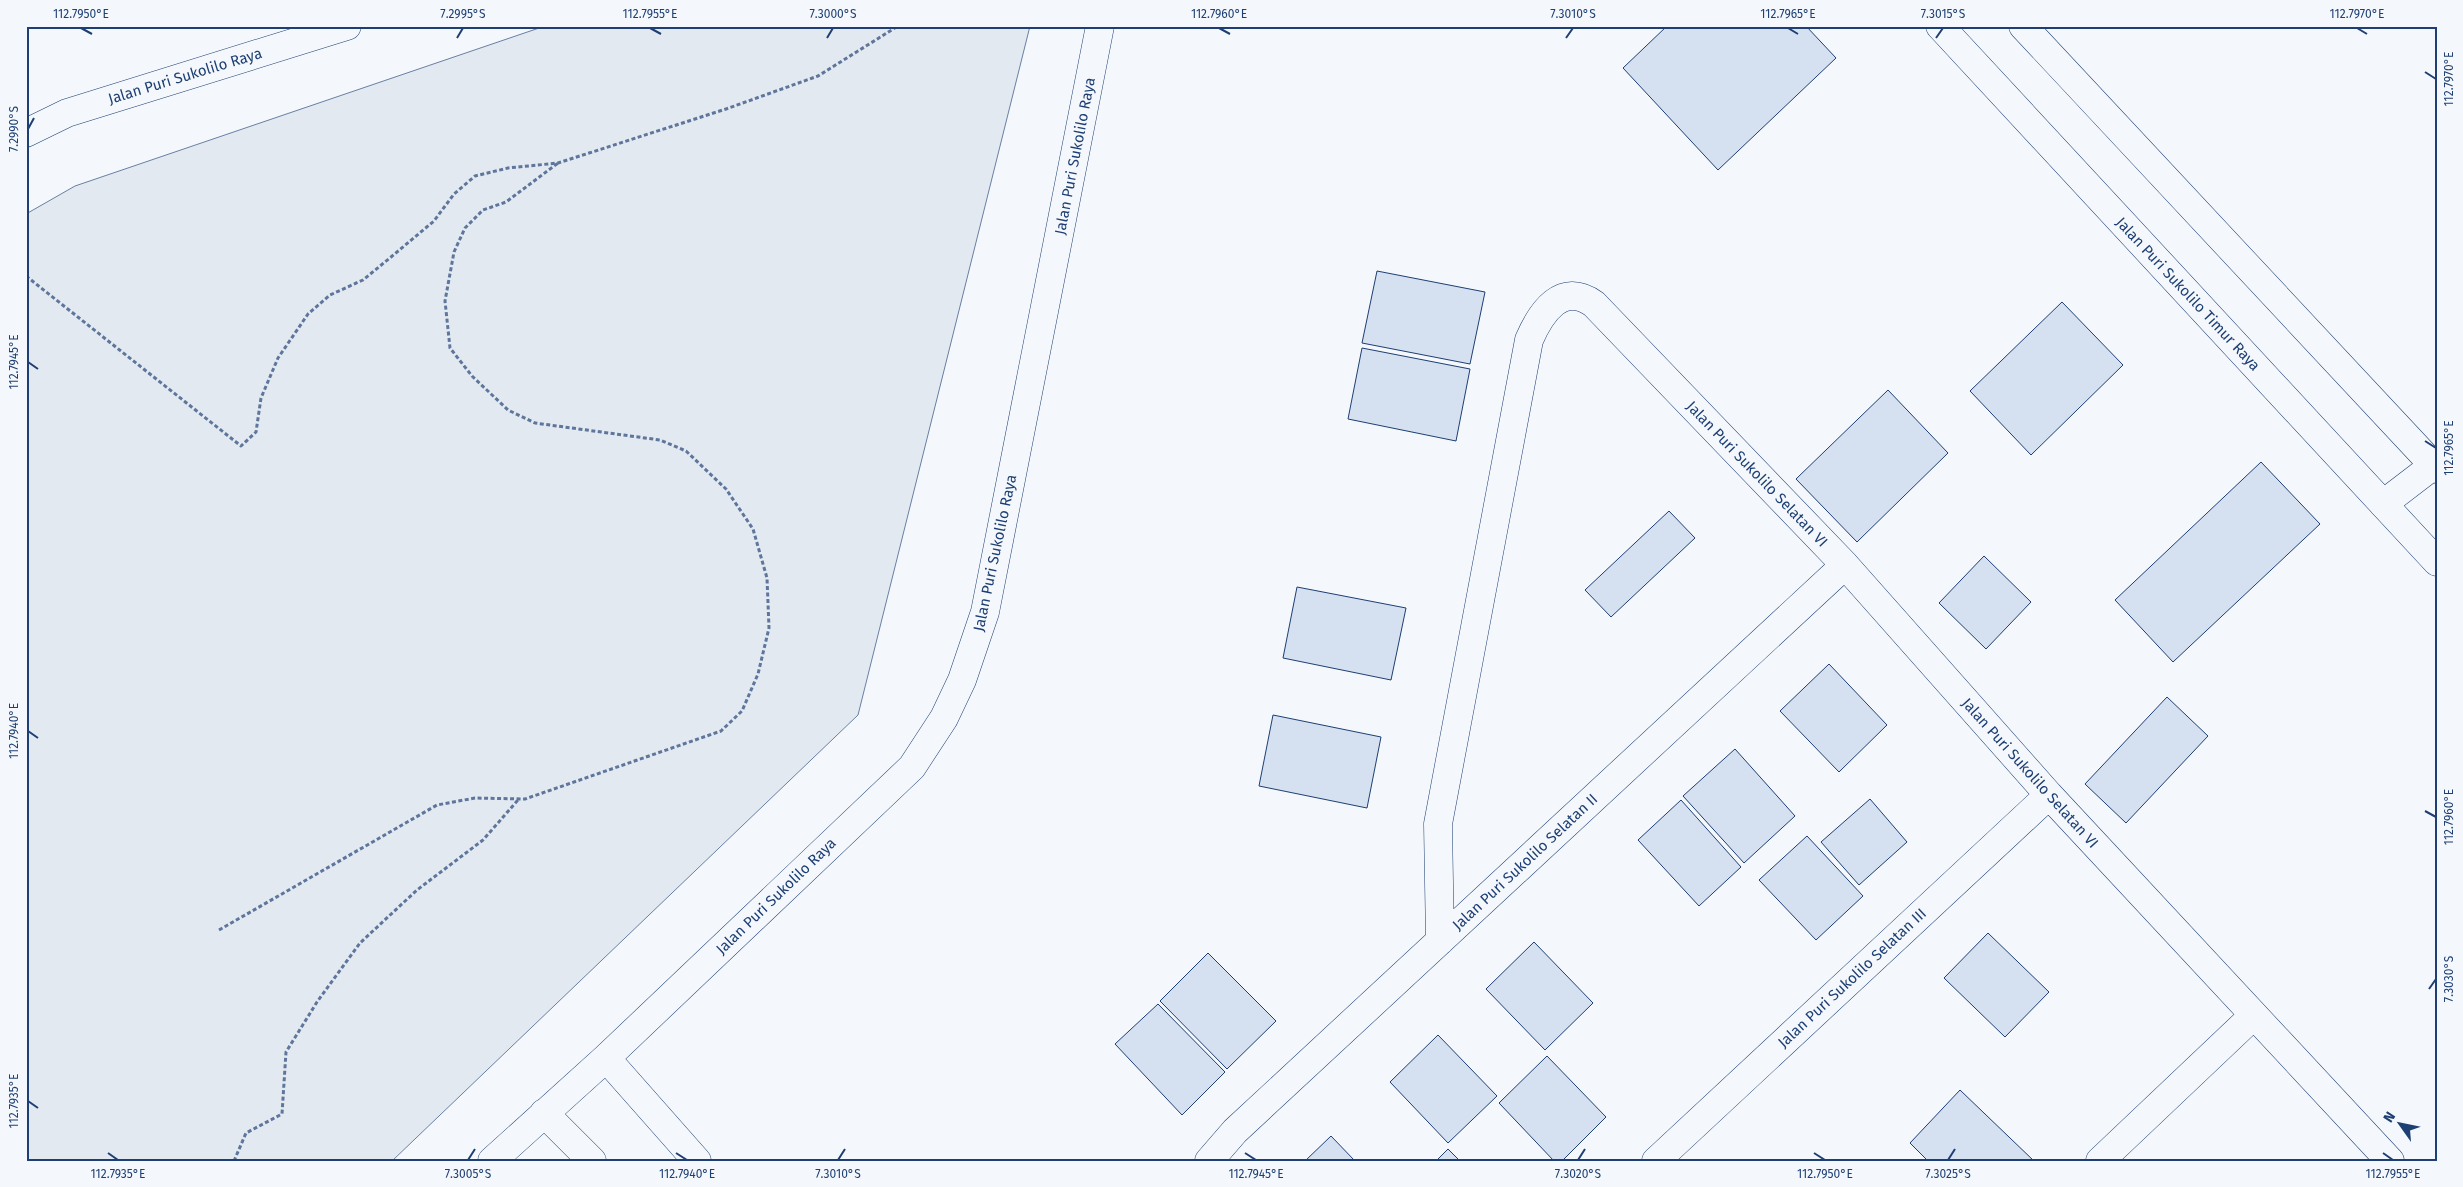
<svg xmlns="http://www.w3.org/2000/svg" width="2463" height="1187" viewBox="0 0 2463 1187" font-family="'Fira Sans',sans-serif">
  <rect width="100%" height="100%" fill="#f4f7fb"/>
  <path fill="#e3e9f0" stroke="#687fa3" d="M 545,26 L 1030,26 L 858,715 L 392,1161 L 26,1161 L 26,214 L 75,186 Z"/>
  <path fill="#d5e0f0" stroke="#1d3f73" d="M 1667,26 L 1806,26 L 1836,58 L 1718,170 L 1623,68 Z
    M 1377,271 L 1485,292 L 1470,364 L 1362,343 Z
    M 2062,302 L 2123,365 L 2031,455 L 1970,391 Z
    M 1362,348 L 1470,369 L 1456,441 L 1348,419 Z
    M 1888,390 L 1948,453 L 1857,542 L 1796,479 Z
    M 2261,462 L 2320,524 L 2173,662 L 2115,600 Z
    M 1669,511 L 1695,538 L 1611,617 L 1585,590 Z
    M 1984,556 L 2031,602 L 1986,649 L 1939,603 Z
    M 1297,587 L 1406,608 L 1391,680 L 1283,658 Z
    M 1829,664 L 1887,725 L 1839,772 L 1780,711 Z
    M 2167,697 L 2208,736 L 2126,823 L 2085,784 Z
    M 1273,715 L 1381,737 L 1367,808 L 1259,786 Z
    M 1735,749 L 1795,816 L 1744,863 L 1683,796 Z
    M 1870,799 L 1907,842 L 1859,885 L 1821,842 Z
    M 1681,800 L 1741,867 L 1699,906 L 1638,840 Z
    M 1807,836 L 1863,896 L 1816,940 L 1759,880 Z
    M 1988,933 L 2049,992 L 2005,1037 L 1944,978 Z
    M 1534,942 L 1593,1003 L 1545,1050 L 1486,989 Z
    M 1208,953 L 1276,1021 L 1227,1069 L 1160,1001 Z
    M 1158,1004 L 1225,1072 L 1182,1115 L 1115,1044 Z
    M 1438,1035 L 1497,1096 L 1448,1143 L 1390,1082 Z
    M 1547,1056 L 1606,1117 L 1562,1161 L 1554,1161 L 1499,1103 Z
    M 1960,1090 L 2034,1161 L 1928,1161 L 1910,1143 Z
    M 1331,1136 L 1355,1161 L 1305,1161 Z
    M 1448,1149 L 1460,1161 L 1436,1161 Z"/>
  <g fill="none" stroke-linecap="round" stroke-linejoin="round">
    <defs>
      <path id="street" d="M 1940,26 L 2437,562
        M 2023,26 L 2437,469
        M 26,133 L 67,113 L 347,26
        M 2383,504 L 2434,465
        M 1440,941 L 1438,824 L 1529,340 C 1541,312 1562,281 1594,304 L 1845,565 L 2049,795 L 2390,1161
        M 606,1058 L 697,1161
        M 544,1113 L 592,1161
        M 492,1161 L 606,1058 L 912,767 L 944,718 L 962,680 L 985,612 L 1100,26
        M 1209,1161 L 1235,1131 L 1845,565
        M 1656,1161 L 2049,795
        M 2100,1161 L 2253,1016"/>
    </defs>
    <use href="#street" stroke="#1d3f73" stroke-width="29"/>
    <path stroke="#5e769c" stroke-width="3" stroke-dasharray="4 2.5" stroke-linecap="butt" d="M 26,276 L 241,446 L 256,432 L 261,398 L 278,358 L 308,314 L 330,295 L 363,280 L 391,257 L 434,221 L 454,194 L 475,176 L 508,168 L 558,163 L 726,109 L 818,76 L 898,26
      M 219,930 L 437,805 L 475,798 L 525,799 L 721,731 L 742,711 L 758,674 L 769,628 L 767,578 L 753,529 L 726,489 L 686,451 L 660,440 L 535,423 L 508,410 L 472,376 L 450,348 L 445,301 L 454,252 L 465,228 L 483,210 L 506,202 L 558,163
      M 234,1161 L 246,1133 L 282,1114 L 286,1052 L 317,1002 L 360,943 L 417,890 L 483,840 L 518,800"/>
    <use href="#street" stroke="#f4f7fb" stroke-width="28"/>
  </g>
  <path fill="none" stroke="#1d3f73" stroke-width="2" d="M 81,28 L 92,34M 650,28 L 661,34M 1219,28 L 1230,34M 1788,28 L 1798,34M 2357,28 L 2367,34M 457,38 L 463,28M 827,38 L 833,28M 1566,38 L 1573,28M 1936,38 L 1943,28M 2425,72 L 2436,79M 28,129 L 34,118M 28,362 L 38,369M 2425,441 L 2436,448M 28,731 L 38,738M 2425,811 L 2436,817M 2429,989 L 2436,979M 28,1101 L 38,1108M 108,1153 L 118,1160M 676,1153 L 687,1160M 1245,1153 L 1256,1160M 1814,1153 L 1825,1160M 2383,1153 L 2393,1160M 468,1160 L 475,1149M 838,1160 L 845,1149M 1578,1160 L 1585,1149M 1948,1160 L 1955,1149"/>
  <g text-anchor="middle" stroke-width="4" stroke-linejoin="round" paint-order="stroke">
    <g font-size="15" fill="#1d3f73" stroke="#f4f7fb">
      <text transform="translate(185 76) rotate(-17)" y="5">Jalan Puri Sukolilo Raya</text>
      <text transform="translate(1075 156) rotate(-79)" y="5">Jalan Puri Sukolilo Raya</text>
      <text transform="translate(2188 294) rotate(47)" y="5">Jalan Puri Sukolilo Timur Raya</text>
      <text transform="translate(1757 474) rotate(46)" y="5">Jalan Puri Sukolilo Selatan VI</text>
      <text transform="translate(995 553) rotate(-78)" y="5">Jalan Puri Sukolilo Raya</text>
      <text transform="translate(2030 773) rotate(48)" y="5">Jalan Puri Sukolilo Selatan VI</text>
      <text transform="translate(1525 862) rotate(-43)" y="5">Jalan Puri Sukolilo Selatan II</text>
      <text transform="translate(776 896) rotate(-44)" y="5">Jalan Puri Sukolilo Raya</text>
      <text transform="translate(1852 978) rotate(-43)" y="5">Jalan Puri Sukolilo Selatan III</text>
    </g>
  </g>
  <rect width="2463" height="1187" fill="none" stroke="#f4f7fb" stroke-width="55"/>
  <g transform="translate(2400 1124) rotate(303)" stroke="#f4f7fb" stroke-width="4" paint-order="stroke">
  <path d="M0-4L9 19L0 12L-9 19Z" fill="#1d3f73"/>
  <text y="-8" font-size="14" font-weight="bold" text-anchor="middle" fill="#1d3f73">N</text>
  </g>
  <rect x="28" y="28" width="2408" height="1132" fill="none" stroke="#1d3f73" stroke-width="2"/>
  <g font-size="12" text-anchor="middle" fill="#1d3f73">
    <text x="81" y="18">112.7950°E</text>
    <text x="463" y="18">7.2995°S</text>
    <text x="650" y="18">112.7955°E</text>
    <text x="833" y="18">7.3000°S</text>
    <text x="1219" y="18">112.7960°E</text>
    <text x="1573" y="18">7.3010°S</text>
    <text x="1788" y="18">112.7965°E</text>
    <text x="1943" y="18">7.3015°S</text>
    <text x="2357" y="18">112.7970°E</text>
    <text transform="translate(2449 79) rotate(-90)" y="4">112.7970°E</text>
    <text transform="translate(14 129) rotate(-90)" y="4">7.2990°S</text>
    <text transform="translate(14 362) rotate(-90)" y="4">112.7945°E</text>
    <text transform="translate(2449 448) rotate(-90)" y="4">112.7965°E</text>
    <text transform="translate(14 731) rotate(-90)" y="4">112.7940°E</text>
    <text transform="translate(2449 817) rotate(-90)" y="4">112.7960°E</text>
    <text transform="translate(2449 979) rotate(-90)" y="4">7.3030°S</text>
    <text transform="translate(14 1101) rotate(-90)" y="4">112.7935°E</text>
    <text x="118" y="1178">112.7935°E</text>
    <text x="468" y="1178">7.3005°S</text>
    <text x="687" y="1178">112.7940°E</text>
    <text x="838" y="1178">7.3010°S</text>
    <text x="1256" y="1178">112.7945°E</text>
    <text x="1578" y="1178">7.3020°S</text>
    <text x="1825" y="1178">112.7950°E</text>
    <text x="1948" y="1178">7.3025°S</text>
    <text x="2393" y="1178">112.7955°E</text>
  </g>
</svg>
